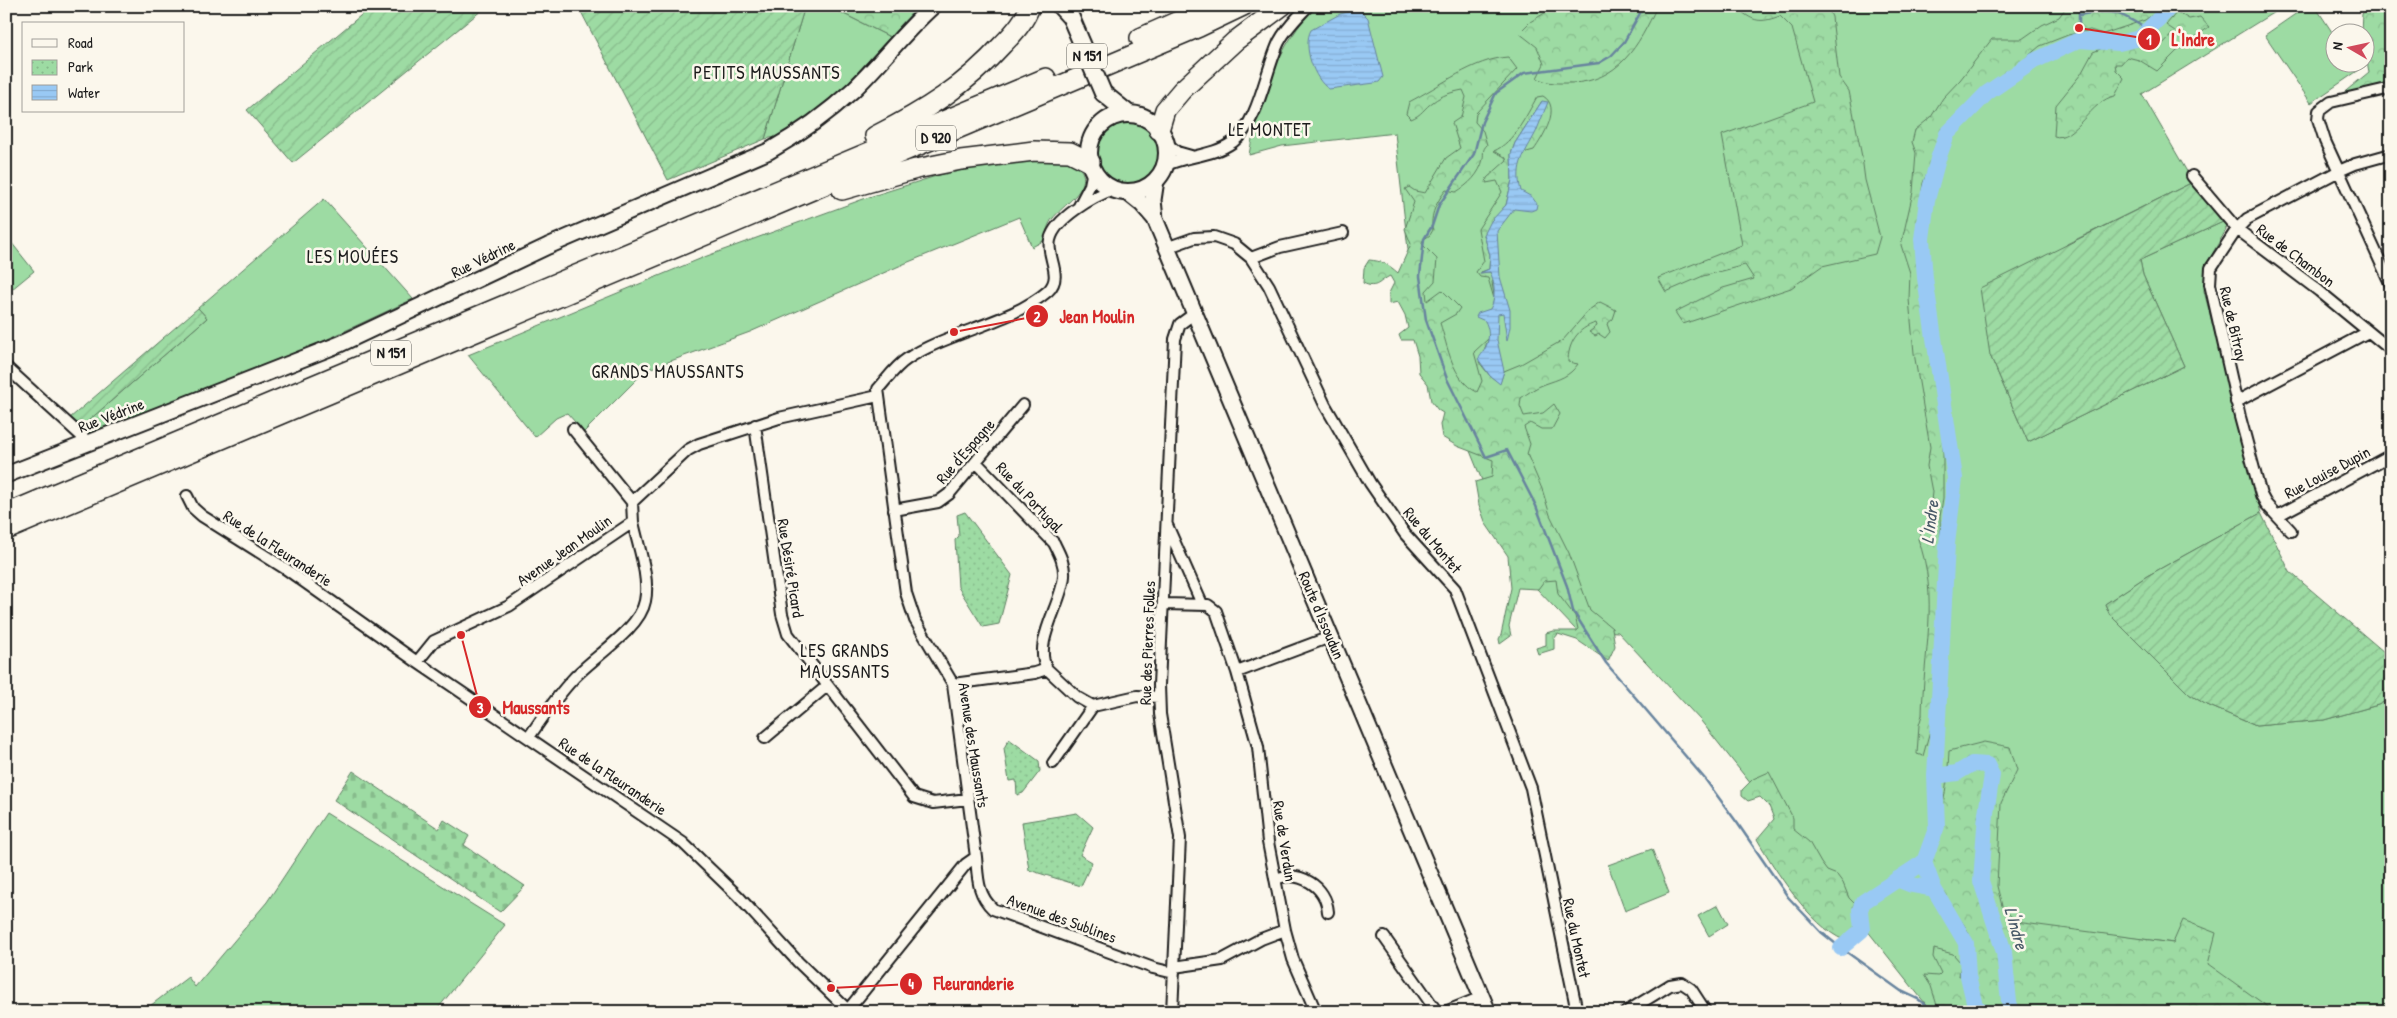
<svg xmlns="http://www.w3.org/2000/svg" width="2397" height="1018" viewBox="0 0 2397 1018" font-family="'Patrick Hand',sans-serif">
  <defs>
    <pattern id="forest-crowns" width="20" height="18" patternUnits="userSpaceOnUse" patternTransform="scale(1.25)"><rect width="20" height="18" fill="#9ddba3"/><path d="M2 6a3 3 0 1 1 6 0M12 15a3 3 0 1 1 6 0" fill="none" stroke="#87bb8c"/></pattern>
    <pattern id="cemetery-stones" width="16" height="16" patternUnits="userSpaceOnUse" patternTransform="scale(1.25)"><rect width="16" height="16" fill="#9ddba3"/><path d="M2 7V4a2 2 0 0 1 4 0v3zM10 15v-3a2 2 0 0 1 4 0v3z" fill="#87bb8c"/></pattern>
    <pattern id="park-dots" width="8" height="8" patternUnits="userSpaceOnUse" patternTransform="scale(1.25)"><rect width="8" height="8" fill="#9ddba3"/><path d="M2 2h.1M6 6h.1" fill="none" stroke="#87bb8c" stroke-width="1.8" stroke-linecap="round"/></pattern>
    <pattern id="garden-furrows" width="10" height="10" patternUnits="userSpaceOnUse" patternTransform="scale(1.25)"><rect width="10" height="10" fill="#9ddba3"/><path d="M-1 1l2-2M0 10L10 0M9 11l2-2" fill="none" stroke="#87bb8c"/></pattern>
    <pattern id="water-rules" width="6" height="5" patternUnits="userSpaceOnUse" patternTransform="scale(1.25)"><rect width="6" height="5" fill="#99c9f4"/><path d="M0 2.5h6" fill="none" stroke="#83acd1"/></pattern>
  </defs>
  <rect width="100%" height="100%" fill="#fbf7ec"/>
  <filter id="ink" filterUnits="userSpaceOnUse"><feTurbulence type="fractalNoise" baseFrequency=".02" numOctaves="2"/><feDisplacementMap in="SourceGraphic" scale="10" xChannelSelector="R" yChannelSelector="G"/><feConvolveMatrix kernelMatrix="1 2 1 2 8 2 1 2 1" color-interpolation-filters="sRGB"/></filter>
  <g filter="url(#ink)">
    <path fill="#9ddba3" stroke="#5c7c60" d="M 805,6 L 828,6 L 890,37 L 848,83 L 786,135 L 765,139 Z
      M 1317,6 L 2284,6 L 2142,94 L 2193,182 L 2067,244 L 1990,355 L 2028,442 L 2184,366 L 2143,275 L 2140,260 L 2225,221 L 2226,230 L 2206,265 L 2204,291 L 2261,513 L 2147,576 L 2105,604 L 2110,615 L 2189,694 L 2205,704 L 2256,726 L 2324,720 L 2378,705 L 2391,698 L 2391,1012 L 2275,1012 L 2174,943 L 2019,924 L 1952,1012 L 1932,1012 L 1701,721 L 1618,632 L 1576,630 L 1518,569 L 1444,387 L 1412,285 L 1395,133 L 1282,146 L 1249,155 C 1257,105 1279,41 1317,6 Z
      M 2307,6 L 2315,6 L 2334,35 L 2334,62 L 2353,63 L 2359,70 L 2311,103 L 2265,35 Z
      M1098 153a30 30 0 1 1 60 0a30 30 0 1 1-60 0Z
      M 1024,161 L 1072,161 C 1102,182 1066,202 1053,218 C 1048,223 1046,233 1045,240 L 1032,247 L 1019,217 L 906,263 L 750,332 L 646,370 L 584,432 L 567,413 L 556,418 L 535,437 L 468,355 L 707,256 L 869,197 L 949,172 Z
      M 324,199 L 413,299 L 285,359 L 90,436 L 80,428 L 207,318 L 198,308 Z
      M 11,242 L 34,271 L 6,294 L 6,246 Z
      M 326,813 L 505,925 L 435,1012 L 142,1012 L 188,977 L 195,987 L 267,902 Z
      M 1652,849 L 1669,893 L 1625,911 L 1608,865 Z
      M 1718,905 L 1728,924 L 1709,936 L 1698,916 Z"/>
    <path fill="url(#forest-crowns)" stroke="#5c7c60" d="M 828,6 L 918,6 L 890,37 Z
      M 1556,6 L 1657,6 C 1639,46 1618,82 1571,83 C 1558,83 1548,84 1537,78 L 1544,64 L 1537,47 L 1519,33 L 1530,22 Z
      M 1746,6 L 1827,6 L 1832,17 L 1839,77 L 1849,91 L 1862,157 L 1865,180 L 1880,237 L 1875,254 L 1822,266 L 1791,288 L 1683,324 L 1675,312 L 1723,288 L 1754,279 L 1745,265 L 1703,276 L 1666,292 L 1658,278 L 1742,245 L 1722,135 L 1813,102 L 1792,28 L 1780,16 C 1763,22 1756,23 1742,12 Z
      M 2067,6 L 2165,6 L 2145,20 L 2103,34 L 2090,30 L 2068,35 L 2040,46 L 1965,109 L 1940,139 L 1923,183 L 1917,223 L 1919,262 L 1943,411 L 1943,498 L 1940,517 L 1942,597 L 1938,667 L 1931,727 L 1923,756 L 1917,754 L 1919,725 L 1922,715 C 1923,656 1940,596 1918,539 L 1929,519 L 1932,492 L 1927,466 L 1930,447 L 1914,353 L 1909,299 L 1910,273 L 1901,245 L 1913,192 L 1916,153 L 1912,142 L 1915,130 L 1931,117 L 1943,98 L 1960,80 L 1992,39 L 2022,39 L 2042,25 L 2059,17 Z
      M 2370,6 L 2391,6 L 2391,84 L 2341,95 L 2369,72 L 2365,51 L 2364,32 L 2361,32 L 2362,14 Z
      M 2177,12 L 2189,19 L 2200,17 L 2209,27 L 2177,51 L 2157,71 L 2139,60 L 2127,57 L 2121,64 L 2115,64 L 2116,70 L 2124,78 L 2115,96 C 2092,99 2073,143 2054,136 L 2056,105 L 2081,74 L 2093,52 L 2111,45 L 2162,45 L 2175,31 L 2166,25 Z
      M 1508,57 L 1517,69 L 1476,113 L 1475,122 L 1483,131 L 1487,145 C 1482,150 1484,152 1483,159 C 1480,174 1468,185 1456,192 L 1446,190 C 1437,201 1429,216 1433,230 L 1430,235 L 1423,240 L 1422,244 L 1437,259 L 1435,281 L 1426,291 L 1427,301 L 1442,290 L 1460,308 L 1456,314 L 1440,323 C 1448,347 1452,380 1477,392 L 1482,381 L 1474,352 L 1489,338 L 1479,362 L 1490,376 L 1500,383 L 1504,371 L 1521,364 L 1563,340 L 1589,310 L 1600,302 L 1616,310 L 1613,319 L 1607,324 L 1610,332 L 1605,338 L 1599,334 L 1595,336 L 1589,332 L 1597,326 L 1596,323 C 1577,328 1568,344 1568,362 L 1578,364 C 1569,377 1559,379 1545,384 C 1536,387 1528,393 1521,398 L 1520,406 L 1524,416 L 1543,413 L 1554,404 L 1560,414 L 1552,429 L 1541,429 L 1530,423 L 1524,427 L 1530,444 L 1527,454 L 1542,489 L 1550,515 L 1569,553 L 1590,610 L 1612,628 L 1615,646 L 1608,661 L 1577,640 L 1558,634 L 1554,639 L 1554,649 L 1538,654 L 1536,648 L 1546,645 L 1546,633 L 1553,631 L 1577,631 L 1578,629 L 1575,616 L 1558,594 L 1556,580 L 1544,581 L 1538,589 L 1518,588 L 1509,626 L 1511,636 L 1500,644 L 1499,639 L 1501,635 L 1511,588 L 1508,556 L 1486,524 L 1479,505 L 1475,482 L 1492,477 L 1493,460 L 1457,446 L 1442,437 L 1440,425 L 1443,413 L 1438,410 L 1431,401 L 1428,384 L 1419,373 L 1418,356 L 1413,340 L 1401,340 L 1399,335 L 1408,328 L 1405,315 L 1398,302 L 1389,304 L 1389,293 L 1394,283 L 1390,276 C 1379,281 1377,290 1363,283 L 1364,268 L 1369,260 C 1382,261 1388,264 1398,273 L 1411,244 L 1405,229 L 1414,202 L 1405,189 L 1409,187 L 1415,191 L 1425,193 L 1446,158 L 1460,148 L 1452,123 L 1461,117 L 1466,97 L 1463,90 C 1452,92 1442,95 1433,102 C 1424,108 1422,115 1411,119 L 1406,114 L 1409,102 C 1440,86 1474,59 1508,57 Z
      M 1543,96 C 1562,107 1543,137 1534,150 L 1523,153 L 1542,101 L 1515,143 L 1511,154 L 1512,180 L 1506,205 L 1484,235 L 1490,255 L 1489,269 L 1481,272 L 1490,272 L 1494,279 L 1492,282 L 1495,302 L 1488,278 L 1480,277 L 1476,272 L 1484,261 L 1478,229 L 1502,192 L 1497,181 L 1486,183 L 1487,178 L 1507,160 L 1505,157 L 1494,151 C 1514,142 1526,116 1537,97 Z
      M 1984,742 L 2010,747 L 2017,770 L 2001,803 L 1997,886 L 2002,906 L 2016,922 L 2173,943 L 2183,920 L 2216,933 L 2208,964 L 2275,1012 L 1939,1012 L 1931,986 L 1924,975 L 1938,976 L 1941,973 L 1933,957 L 1934,949 L 1953,954 L 1961,963 L 1959,976 L 1970,973 C 1971,962 1975,949 1971,938 C 1961,912 1932,895 1930,865 C 1929,850 1937,834 1940,820 C 1945,797 1948,775 1949,751 Z
      M 1769,772 L 1793,818 L 1793,829 L 1809,842 L 1821,863 L 1827,871 L 1837,875 L 1843,883 L 1849,898 L 1858,907 L 1859,916 L 1858,928 L 1844,940 C 1810,926 1775,870 1757,839 L 1774,819 L 1769,806 L 1760,797 L 1748,801 L 1742,796 L 1742,790 L 1753,779 Z"/>
    <path fill="url(#cemetery-stones)" stroke="#5c7c60" d="M 353,771 L 439,829 L 444,820 L 469,836 L 464,845 L 525,886 L 500,912 L 334,800 Z"/>
    <path fill="url(#park-dots)" stroke="#5c7c60" d="M 965,512 L 1012,575 L 999,624 L 983,627 L 958,587 L 955,540 L 959,536 L 957,515 Z
      M 1009,739 L 1039,761 L 1040,771 L 1023,793 L 1017,795 L 1016,780 L 1009,781 L 1004,748 Z
      M 1077,813 L 1093,827 L 1080,855 L 1092,862 L 1081,886 L 1029,870 L 1022,822 Z"/>
    <path fill="url(#garden-furrows)" stroke="#5c7c60" d="M 372,6 L 487,6 L 293,163 L 247,110 Z
      M 578,6 L 805,6 L 765,139 L 668,180 Z
      M 2193,182 L 2225,221 L 2140,260 L 2143,275 L 2184,366 L 2028,442 L 1990,355 L 1980,288 Z
      M 198,308 L 207,318 L 80,428 L 70,418 Z
      M 2261,513 L 2290,572 L 2391,658 L 2391,698 L 2378,705 L 2324,720 L 2256,726 L 2205,704 L 2189,694 L 2110,615 L 2105,604 L 2147,576 Z"/>
    <path fill="url(#water-rules)" stroke="#67849e" d="M 1356,10 L 1362,12 L 1368,18 L 1383,77 L 1379,82 L 1375,83 L 1329,89 C 1314,80 1302,46 1311,30 L 1340,14 Z
      M 1542,101 L 1548,102 C 1544,112 1540,122 1536,132 C 1525,154 1514,164 1521,191 L 1532,197 L 1537,204 L 1536,209 L 1531,211 L 1514,209 L 1497,231 L 1500,277 L 1510,310 L 1510,327 L 1507,341 L 1503,313 L 1498,314 L 1497,340 L 1504,371 L 1500,384 L 1490,376 L 1478,359 C 1488,347 1492,335 1485,321 L 1476,317 L 1478,313 L 1490,309 C 1496,300 1495,281 1490,272 L 1480,273 L 1489,269 L 1490,255 L 1484,235 L 1491,221 L 1506,205 L 1512,180 L 1511,154 L 1515,143 Z"/>
    <g fill="none" stroke-linecap="round" stroke-linejoin="round">
      <path stroke="#67849e" stroke-width="2.5" d="M 1644,6 L 1624,42 L 1611,56 L 1599,63 L 1524,73 L 1496,93 L 1482,122 L 1474,154 L 1439,205 L 1432,226 L 1424,239 L 1420,276 L 1426,320 L 1447,379 L 1486,457 L 1507,450 L 1536,506 L 1567,586 L 1573,611 L 1606,663 L 1705,779 L 1738,824 L 1788,897 L 1821,932 L 1841,948 L 1901,991 L 1918,999 L 1934,1012
        M 2079,6 L 2079,40
        M 2079,15 C 2112,8 2120,12 2148,30"/>
      <path stroke="#99c9f4" stroke-width="16" d="M 1935,776 L 1957,773 L 1972,764 L 1987,765 L 1992,775 L 1986,813 L 1981,881 L 2004,952 L 2009,1002 L 2012,1012
        M 1897,879 L 1912,885 L 1934,889
        M 1841,948 L 1862,930 L 1860,910 L 1863,902 L 1924,862
        M 1983,1012 L 1975,1006 L 1968,976 L 1966,943 L 1934,889 L 1924,862 L 1937,826 L 1935,776 L 1947,544 L 1955,478 L 1925,278 L 1922,239 L 1927,200 L 1938,159 L 1947,134 L 1987,93 L 2034,61 L 2079,40 L 2119,43 L 2140,38 L 2171,6"/>
      <defs>
        <path id="street" d="M 2391,88 L 2331,102 L 2319,111 L 2318,119 L 2325,141 L 2391,285
          M 1165,142 L 1177,152 L 1191,156
          M 1164,166 C 1186,155 1212,157 1233,142 C 1259,122 1265,72 1279,42 C 1286,28 1297,18 1308,6
          M 2192,176 L 2237,229 L 2319,291 L 2391,350
          M 1079,206 L 1090,185 L 1093,170
          M 1166,248 L 1194,238 L 1214,237 L 1234,244 L 1251,258 L 1269,286 L 1325,405 L 1370,483 L 1405,534 L 1455,589 L 1531,788 L 1577,1012
          M 1251,258 L 1280,247 L 1343,233
          M 6,367 L 88,442
          M 2236,402 L 2368,332
          M 755,425 L 782,614 L 788,634 L 914,797 L 933,803 L 968,799
          M 573,429 L 632,502
          M 977,463 L 1054,543 C 1059,553 1065,564 1064,576 C 1062,604 1032,643 1047,669
          M 187,496 L 193,508 L 202,516 L 286,569 L 417,662 L 683,843 L 738,896 L 798,962 L 850,1012
          M 894,510 L 938,502 L 949,494 L 1023,405
          M 2277,516 L 2391,455
          M 1167,525 L 1202,604
          M 2291,531 L 2266,504 L 2261,495 L 2240,417 L 2210,284 L 2211,268 L 2237,229 L 2247,219 L 2339,171 L 2355,164 L 2391,154
          M 1163,604 L 1208,605 L 1216,611 L 1237,672 L 1258,747 L 1268,842 L 1285,930 L 1293,959 L 1316,1012
          M 417,662 L 434,641 L 509,606 L 633,522 L 632,502 L 688,450 L 699,444 L 779,418 L 878,396
          M 1237,672 L 1330,637
          M 953,684 L 1035,673 L 1047,669 L 1077,697 L 1093,706 L 1137,696 L 1159,697
          M 529,737 C 543,717 556,697 573,679 C 593,657 640,629 645,601 C 650,577 638,546 633,522
          M 765,738 L 827,686
          M 1053,763 L 1093,706
          M 976,857 C 978,878 977,894 993,909 L 1153,968 L 1174,973
          M 1275,879 C 1300,870 1326,886 1328,912
          M 1384,937 L 1437,1012
          M 1174,967 L 1222,960 L 1261,939 L 1285,930
          M 848,1010 L 966,864 L 976,857 L 953,684 L 915,620 L 906,593 L 878,389 C 887,379 896,366 907,359 C 948,332 1011,323 1048,291 C 1064,276 1046,257 1050,240 C 1055,218 1094,196 1114,189
          M 1172,1012 L 1180,838 L 1160,714 L 1159,685 L 1175,339 L 1180,324 L 1195,313
          M 1445,1012 L 1482,997
          M 1626,1012 L 1670,985 L 1682,983 L 1691,989 L 1706,1012"/>
        <path id="secondary" d="M 1156,180 L 1153,200 L 1155,219 L 1488,1012
          M 1127,192 L 1142,204 L 1155,219
          M 6,475 L 340,344 L 548,246 L 769,151 C 799,134 827,114 853,90 C 881,63 904,32 933,6"/>
        <path id="primary" d="M 1060,6 L 1071,18
          M 1103,93 L 1129,114
          M1089 153a39 39 0 1 1 78 0a39 39 0 1 1-78 0Z"/>
        <path id="highway" d="M 1140,38 L 1212,6
          M 1159,130 L 1165,110 L 1182,90 L 1235,41 L 1282,6
          M 875,136 C 925,111 965,86 1003,44 C 1014,33 1025,21 1030,6
          M 842,190 L 916,169 L 961,160 L 1034,151 L 1070,152 L 1090,162
          M 6,514 L 1046,78
          M 6,530 L 1199,27 L 1243,6"/>
      </defs>
      <use href="#street" stroke="#1c1c1c" stroke-width="14"/>
      <use href="#secondary" stroke="#1c1c1c" stroke-width="19"/>
      <use href="#primary" stroke="#1c1c1c" stroke-width="20"/>
      <use href="#highway" stroke="#1c1c1c" stroke-width="22"/>
      <use href="#street" stroke="#fbf7ec" stroke-width="10"/>
      <use href="#secondary" stroke="#fbf7ec" stroke-width="15"/>
      <use href="#primary" stroke="#fbf7ec" stroke-width="16"/>
      <use href="#highway" stroke="#fbf7ec" stroke-width="19"/>
      <defs>
        <path id="primary-bridge" d="M 1071,18 L 1103,93"/>
      </defs>
      <use href="#primary-bridge" stroke="#1c1c1c" stroke-width="20" stroke-linecap="butt"/>
      <use href="#primary-bridge" stroke="#fbf7ec" stroke-width="16"/>
    </g>
  </g>
  <g text-anchor="middle" stroke-width="5" stroke-linejoin="round" paint-order="stroke">
    <g fill="#fbf7ec" stroke="#5f5e5a" stroke-width="1">
      <rect x="1067" y="43.5" width="40" height="25" rx="4"/>
      <rect x="916" y="125.5" width="40" height="25" rx="4"/>
      <rect x="371" y="340.5" width="40" height="25" rx="4"/>
    </g>
    <g font-size="15" font-weight="bold" fill="#1c1c1c">
      <text x="1087" y="61">N 151</text>
      <text x="936" y="143">D 920</text>
      <text x="391" y="358">N 151</text>
    </g>
    <g font-size="16" fill="#1c1c1c" stroke="#fbf7ec">
      <text transform="translate(2296 255) rotate(37)" y="6">Rue de Chambon</text>
      <text transform="translate(483 258) rotate(-26)" y="6">Rue Védrine</text>
      <text transform="translate(2234 324) rotate(77)" y="6">Rue de Bitray</text>
      <text transform="translate(111 415) rotate(-21)" y="6">Rue Védrine</text>
      <text transform="translate(965 451) rotate(-49)" y="6">Rue d'Espagne</text>
      <text transform="translate(2327 472) rotate(-28)" y="6">Rue Louise Dupin</text>
      <text transform="translate(1030 497) rotate(47)" y="6">Rue du Portugal</text>
      <text transform="translate(1433 540) rotate(50)" y="6">Rue du Montet</text>
      <text transform="translate(278 548) rotate(33)" y="6">Rue de la Fleuranderie</text>
      <text transform="translate(564 550) rotate(-35)" y="6">Avenue Jean Moulin</text>
      <text transform="translate(791 568) rotate(81)" y="6">Rue Désiré Picard</text>
      <text transform="translate(1322 615) rotate(67)" y="6">Route d'Issoudun</text>
      <text transform="translate(1147 643) rotate(-88)" y="6">Rue des Pierres Folles</text>
      <text transform="translate(974 745) rotate(81)" y="6">Avenue des Maussants</text>
      <text transform="translate(613 776) rotate(34)" y="6">Rue de la Fleuranderie</text>
      <text transform="translate(1285 841) rotate(81)" y="6">Rue de Verdun</text>
      <text transform="translate(1062 918) rotate(20)" y="6">Avenue des Sublines</text>
      <text transform="translate(1577 938) rotate(78)" y="6">Rue du Montet</text>
    </g>
    <g font-size="18" letter-spacing="1" fill="#1c1c1c" stroke="#fbf7ec">
      <text x="767" y="79">PETITS MAUSSANTS</text>
      <text x="1270" y="136">LE MONTET</text>
      <text x="353" y="263">LES MOUÉES</text>
      <text x="668" y="378">GRANDS MAUSSANTS</text>
      <text x="845" y="657">LES GRANDS<tspan x="845" dy="21">MAUSSANTS</tspan></text>
    </g>
    <g font-size="18" font-style="italic" fill="#485968" stroke="#fbf7ec">
      <text transform="translate(1930 522) rotate(-83)" y="6">L'Indre</text>
      <text transform="translate(2016 928) rotate(74)" y="6">L'Indre</text>
    </g>
  </g>
  <path fill="none" stroke="#d62828" stroke-width="2" d="M2079 28L2149 39M954 332L1037 316M461 635L480 707M831 988L911 984"/>
  <g fill="#d62828" stroke="#fbf7ec" stroke-width="2">
    <circle cx="2079" cy="28" r="5"/>
    <circle cx="954" cy="332" r="5"/>
    <circle cx="461" cy="635" r="5"/>
    <circle cx="831" cy="988" r="5"/>
    <circle cx="2149" cy="39" r="12"/>
    <circle cx="1037" cy="316" r="12"/>
    <circle cx="480" cy="707" r="12"/>
    <circle cx="911" cy="984" r="12"/>
  </g>
  <g font-size="15" text-anchor="middle" font-weight="bold" fill="#fff">
    <text x="2149" y="45">1</text>
    <text x="1037" y="322">2</text>
    <text x="480" y="713">3</text>
    <text x="911" y="989">4</text>
  </g>
  <g font-size="18" text-anchor="middle" font-weight="bold" fill="#d62828" stroke="#fbf7ec" stroke-width="5" stroke-linejoin="round" paint-order="stroke">
    <text x="2193" y="46">L'Indre</text>
    <text x="1097" y="323">Jean Moulin</text>
    <text x="536" y="714">Maussants</text>
    <text x="974" y="990">Fleuranderie</text>
  </g>
  <rect width="2397" height="1018" fill="none" stroke="#fbf7ec" stroke-width="25"/>
  <rect x="12" y="12" width="2372" height="993" fill="none" stroke="#1c1c1c" stroke-width="2" filter="url(#ink)"/>
  <rect x="22" y="22" width="162" height="90" fill="#fbf7ec" stroke="#a29f99"/>
  <rect x="32" y="39" width="25" height="8" fill="#fbf7ec" stroke="#a29f99"/>
  <text x="68" y="48" font-size="15" fill="#1c1c1c">Road</text>
  <rect x="32" y="60" width="25" height="15" fill="url(#park-dots)" stroke="#a29f99"/>
  <text x="68" y="72" font-size="15" fill="#1c1c1c">Park</text>
  <rect x="32" y="85" width="25" height="15" fill="url(#water-rules)" stroke="#a29f99"/>
  <text x="68" y="98" font-size="15" fill="#1c1c1c">Water</text>
  <g transform="translate(2350 48) rotate(279)"><circle r="24" fill="#fbf7ec" stroke="#a29f99"/>
  <path d="M0-4L9 19L0 12L-9 19Z" fill="#d1495b"/>
  <text y="-8" font-size="14" font-weight="bold" text-anchor="middle" fill="#1c1c1c">N</text>
  </g>
</svg>
